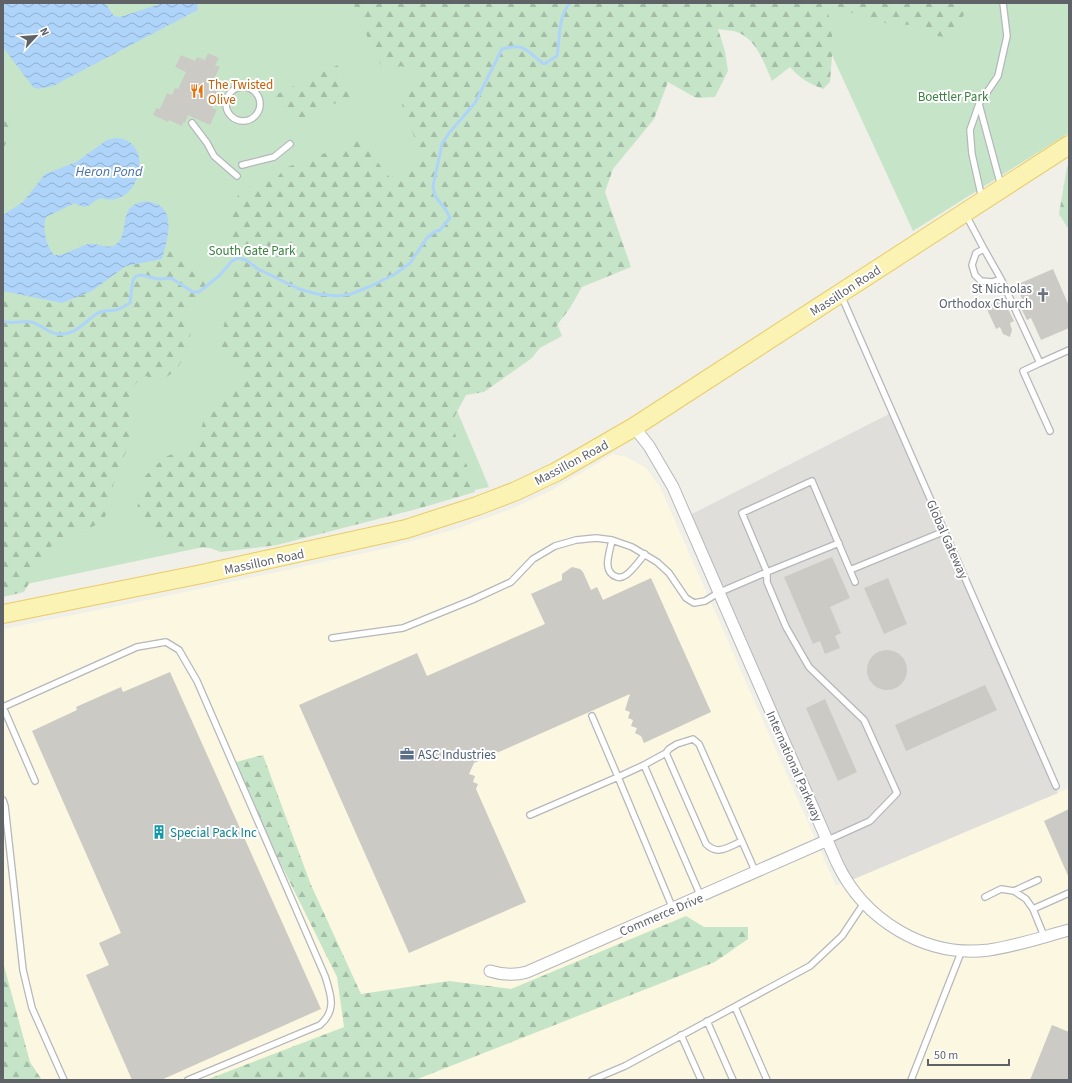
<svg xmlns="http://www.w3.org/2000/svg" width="1072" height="1083" viewBox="0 0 1072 1083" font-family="'Source Sans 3',sans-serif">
  <defs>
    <pattern id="forest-firs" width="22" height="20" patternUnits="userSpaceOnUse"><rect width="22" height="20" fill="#c6e5c8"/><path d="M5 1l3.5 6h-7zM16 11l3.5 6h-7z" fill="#a4bda6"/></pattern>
    <pattern id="water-waves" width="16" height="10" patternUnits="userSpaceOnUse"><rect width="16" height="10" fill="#aed4fa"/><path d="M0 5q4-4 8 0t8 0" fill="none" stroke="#91afce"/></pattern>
  </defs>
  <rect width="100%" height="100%" fill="#f0efe8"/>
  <path fill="#fcf7e1" d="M 613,454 L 627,457 L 646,468 L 660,487 L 836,886 L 1069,788 L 1069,1080 L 13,1080 L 3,1073 L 3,629 L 157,598 L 383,549 L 456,529 L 511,509 L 552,490 Z"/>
  <path fill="#dfdeda" d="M 893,412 L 1056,786 L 1058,793 L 847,882 L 686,517 Z"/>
  <path fill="#c6e5c8" d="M 3,3 L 729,3 L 647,43 L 536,268 L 562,336 L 451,396 L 489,487 L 3,589 Z
    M 808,3 L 1069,3 L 1069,133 L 913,231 Z"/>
  <path fill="url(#forest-firs)" d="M 353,3 L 968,3 L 958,30 L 946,37 L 928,35 L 911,25 L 885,23 L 827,5 L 833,42 L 830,82 L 823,89 C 808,83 801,79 790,67 L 772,81 C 764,63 756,36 733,31 C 728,30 723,30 718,29 L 725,51 L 728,71 L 715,97 L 696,98 L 668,82 L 654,119 L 613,169 L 605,192 L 631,267 L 582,287 L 570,308 L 532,358 L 484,392 L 466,395 L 451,423 L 471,476 L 475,492 L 417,509 L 277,545 L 221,552 L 210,548 L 174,546 L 137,509 L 144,477 L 165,457 L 190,447 L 202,426 L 209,401 L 240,387 L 242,369 L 227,357 L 219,345 L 233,289 L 234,273 L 229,248 L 230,215 L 240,190 L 257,184 L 275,180 L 285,168 L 357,141 L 368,145 L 379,164 L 390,178 C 405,171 412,168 420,152 L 402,105 L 420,72 L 401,66 L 385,71 L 376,57 Z
    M 338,65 L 352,96 L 296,121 L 291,119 L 271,97 Z
    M 3,108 L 16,123 L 3,149 Z
    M 1069,165 L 1069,230 L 1059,214 L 1067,167 Z
    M 171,246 L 184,250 L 192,263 L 202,276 L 207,288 L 202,297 L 195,300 L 188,311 L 191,332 L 185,355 L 177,369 L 164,379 L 156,380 L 146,376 L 136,383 L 130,393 L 128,411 L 134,436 L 123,458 L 112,489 L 104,521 L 50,547 L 24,592 L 3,597 L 3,297 L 15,302 L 62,303 L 92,291 L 126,266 L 162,259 L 165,248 Z
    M 263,755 L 311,885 L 361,994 L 449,981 L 511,989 L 686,916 L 704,927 L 748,927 L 748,939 L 715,962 L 415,1080 L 206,1080 L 344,1027 L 337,977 L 255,812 L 236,762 Z
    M 3,962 L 30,1062 L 42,1080 L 4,1080 L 3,1074 Z"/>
  <path fill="url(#water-waves)" d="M 3,3 L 105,3 L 114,16 L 120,17 L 163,3 L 197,3 L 198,10 L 192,13 L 53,86 L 37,89 L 33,87 L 3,47 Z
    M 116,138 C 157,140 140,211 101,198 C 89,202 89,212 75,203 L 46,217 C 42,229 46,245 54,255 C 66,256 77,247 88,244 C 98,242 107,250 115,245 C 128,237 121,216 131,207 C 137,202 145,200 151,202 C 178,208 167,240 162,259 L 126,266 L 92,291 L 62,303 L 3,291 L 3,215 L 23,202 L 45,174 L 76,162 L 107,140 Z"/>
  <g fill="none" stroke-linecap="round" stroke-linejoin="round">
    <path stroke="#aed4fa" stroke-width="3" d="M 3,321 C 12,325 22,320 31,322 C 41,324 47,333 58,334 C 75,336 85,321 98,313 C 105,310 110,311 116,310 C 121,309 126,305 130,303 L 132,286 L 133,280 L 136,276 L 141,275 L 158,279 L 171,278 L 193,292 L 199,292 L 219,276 L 232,261 L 238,258 L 246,260 L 258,269 L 299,289 L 317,294 L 338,296 L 351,294 L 371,286 L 395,274 L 410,263 L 427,238 L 434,232 L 440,230 L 450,218 L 446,210 L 435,196 L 433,186 L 442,144 L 449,133 L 475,103 L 502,49 C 527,42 526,52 544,64 L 557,56 C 560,39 558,16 570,3"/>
  </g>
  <path fill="#cccac4" d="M 208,53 L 219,58 L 215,65 L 220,67 L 212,83 L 221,88 L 212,108 L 217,110 L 210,125 L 188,115 L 185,123 L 183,122 L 182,126 L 169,120 L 168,122 L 153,115 L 156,108 L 160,109 L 167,93 L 172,95 L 175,88 L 178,89 L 186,72 L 175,67 L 181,55 L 195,61 L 197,57 L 205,60 Z
    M 1053,269 L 1069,306 L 1069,328 L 1041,340 L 1031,318 L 1027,320 L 1022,310 L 1026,308 L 1016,285 Z
    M 1003,299 L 1014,321 L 1010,323 L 1012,330 L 1010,337 L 1003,334 L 1000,327 L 996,329 L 986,307 Z
    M 832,557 L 850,598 L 830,607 L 841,633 L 835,636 L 840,648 L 825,654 L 820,641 L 813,644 L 784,577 Z
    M 572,567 L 580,569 L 583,572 L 591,590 L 597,587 L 603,600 L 651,578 L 711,712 L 644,743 L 641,736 L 635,733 L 637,728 L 631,726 L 633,720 L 628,718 L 630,712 L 625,710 L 630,694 L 474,763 L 469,774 L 475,776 L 473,782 L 478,784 L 476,789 L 526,902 L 409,953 L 299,705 L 417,653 L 427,676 L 545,624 L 531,594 L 562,580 L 562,574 Z
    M 888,578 L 907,624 L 884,634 L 864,588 Z
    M867 670a20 20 0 1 1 40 0a20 20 0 1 1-40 0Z
    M 170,672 L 321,1009 L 161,1080 L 132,1080 L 86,975 L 109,965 L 99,943 L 121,933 L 32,731 L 77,710 L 76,707 L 121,687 L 123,692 Z
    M 985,685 L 997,710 L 906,751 L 895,725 Z
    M 825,699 L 857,772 L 838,781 L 806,708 Z
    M 1069,809 L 1069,878 L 1044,821 Z
    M 1052,1025 L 1069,1032 L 1069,1080 L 1030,1080 Z"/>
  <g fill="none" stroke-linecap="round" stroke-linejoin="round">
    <defs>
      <path id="service" d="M226 104a17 17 0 1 1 34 0a17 17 0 1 1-34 0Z
        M 979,104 L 1001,186
        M 192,123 L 207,143 L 214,156 L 237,176
        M 242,165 L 274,157 L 290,144
        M 982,199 L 972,154 L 970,130 L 979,104 L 998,76 L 1007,36 L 1003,3
        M 966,215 L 984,249 L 976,253 L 972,265 L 975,275 L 981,281 L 992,282 L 1001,279 L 1040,363 L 1023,371 L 1050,431
        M 984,249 L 1001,279
        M 841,295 L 1056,786
        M 1040,363 L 1069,350
        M 612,540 C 610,552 601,572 617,577 C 620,578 623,577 626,575 C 633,570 639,561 645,554
        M 850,570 L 945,531
        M 332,638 L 403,628 L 472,600 L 511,582 L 533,559 L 555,546 L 576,540 L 596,538 L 612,540 L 632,547 L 657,562 L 669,573 L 686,598 L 694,603 L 705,601 L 718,593 L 767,572 L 742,513 L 812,481 L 855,582
        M 3,707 L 137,647 L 166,642 L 179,650 L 197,681 L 325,976 C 331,995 337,1010 320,1025 L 188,1080
        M 3,707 L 35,781
        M 666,753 L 706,844 C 718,856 728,847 742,841
        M 644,765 L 618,777 L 673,909
        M 3,800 L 5,806 L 23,970 L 32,1008 L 64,1080
        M 530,815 L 618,777 L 592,716
        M 828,840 L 870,821 L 897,793 L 864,720 L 809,667 L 786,627 L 767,582 L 767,572 L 839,543
        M 1014,891 L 1038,880
        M 701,897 L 644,765 L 666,753 L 669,749 L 677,744 L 693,739 L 699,744 L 756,873
        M 985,897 L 1001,889 L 1014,891 L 1026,899 L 1033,909 L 1044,936
        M 1033,909 L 1069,893
        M 735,1007 L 767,1080
        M 707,1021 L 733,1080
        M 681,1035 L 701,1080
        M 592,1080 L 625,1066 L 810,966 L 842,936 L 864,903
        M 911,1080 L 962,950"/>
      <path id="minor" d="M 634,427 L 649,446 L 673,487 L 837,863 C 864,920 925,958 989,950 C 1016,946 1043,937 1069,930
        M 490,971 C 503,975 514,976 527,972 L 828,840"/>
      <path id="primary" d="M 3,614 L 202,574 L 406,529 L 477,506 L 516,491 L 556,472 L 634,427 L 1069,145"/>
    </defs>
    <use href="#service" stroke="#b5b7bb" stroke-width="8"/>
    <use href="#minor" stroke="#b5b7bb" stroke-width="13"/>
    <use href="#primary" stroke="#e9cc68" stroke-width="20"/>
    <use href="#service" stroke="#fff" stroke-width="5.5"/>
    <use href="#minor" stroke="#fff" stroke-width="11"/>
    <use href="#primary" stroke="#faf3b3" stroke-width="18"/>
  </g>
  <defs>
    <symbol id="restaurant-bare" viewBox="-9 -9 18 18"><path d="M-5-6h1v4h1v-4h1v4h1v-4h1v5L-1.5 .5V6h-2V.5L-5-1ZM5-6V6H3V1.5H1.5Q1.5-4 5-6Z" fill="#e8710a" stroke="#fff" stroke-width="2.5" paint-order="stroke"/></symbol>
    <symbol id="church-bare" viewBox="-9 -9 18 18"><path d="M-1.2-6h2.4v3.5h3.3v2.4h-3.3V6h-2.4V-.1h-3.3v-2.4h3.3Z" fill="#6b7280" stroke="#fff" stroke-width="2.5" paint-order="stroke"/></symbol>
    <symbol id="office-bare" viewBox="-9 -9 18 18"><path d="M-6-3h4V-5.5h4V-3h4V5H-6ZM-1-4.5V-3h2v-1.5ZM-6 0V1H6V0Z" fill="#5c6f8a" stroke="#fff" stroke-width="2.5" paint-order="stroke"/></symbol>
    <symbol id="building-bare" viewBox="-9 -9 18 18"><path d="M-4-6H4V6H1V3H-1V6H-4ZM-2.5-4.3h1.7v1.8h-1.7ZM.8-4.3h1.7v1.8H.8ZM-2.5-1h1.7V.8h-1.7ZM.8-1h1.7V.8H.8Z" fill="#0f9aa8" stroke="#fff" stroke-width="2.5" paint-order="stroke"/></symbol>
  </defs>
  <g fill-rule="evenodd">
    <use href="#restaurant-bare" x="187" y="81" width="20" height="20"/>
    <use href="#church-bare" x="1033" y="285" width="20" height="20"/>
    <use href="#office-bare" x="397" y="744" width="20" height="20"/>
    <use href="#building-bare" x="149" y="822" width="20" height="20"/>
  </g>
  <g text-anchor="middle" stroke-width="4" stroke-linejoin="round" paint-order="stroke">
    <g font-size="13" fill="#c56008" stroke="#fff" text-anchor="start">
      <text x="208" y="89">The Twisted<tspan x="208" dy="15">Olive</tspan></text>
    </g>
    <g font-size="13" fill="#3b8242" stroke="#fff">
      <text x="953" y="101">Boettler Park</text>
      <text x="252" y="255">South Gate Park</text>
    </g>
    <g font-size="13" fill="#5b616d" stroke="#fff" text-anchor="end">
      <text x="1032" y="293">St Nicholas<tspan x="1032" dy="15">Orthodox Church</tspan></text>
    </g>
    <g font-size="13" fill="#5f6267" stroke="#fff">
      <text transform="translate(845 290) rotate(-33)" y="5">Massillon Road</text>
      <text transform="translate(571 462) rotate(-28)" y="5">Massillon Road</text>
      <text transform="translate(948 539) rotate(66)" y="5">Global Gateway</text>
      <text transform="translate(264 561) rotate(-12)" y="5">Massillon Road</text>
      <text transform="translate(795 766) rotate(66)" y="5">International Parkway</text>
      <text transform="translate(661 914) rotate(-23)" y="5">Commerce Drive</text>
    </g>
    <g font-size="13" fill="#4e5e75" stroke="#fff" text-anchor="start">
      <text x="418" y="759">ASC Industries</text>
    </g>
    <g font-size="13" fill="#0d838f" stroke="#fff" text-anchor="start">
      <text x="170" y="837">Special Pack Inc</text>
    </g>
    <g font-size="14" font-style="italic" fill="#4b74ac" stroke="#fff">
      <text x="109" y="176">Heron Pond</text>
    </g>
  </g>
  <rect width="1072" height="1083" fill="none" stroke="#5f6267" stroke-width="8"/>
  <g transform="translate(36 36) rotate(64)" stroke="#ffffff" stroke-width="3" paint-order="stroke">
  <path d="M0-3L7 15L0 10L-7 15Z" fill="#5f6267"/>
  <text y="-6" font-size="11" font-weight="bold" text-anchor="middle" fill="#5f6267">N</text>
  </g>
  <path d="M928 1059v6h81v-6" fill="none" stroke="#5f6267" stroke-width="2"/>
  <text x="934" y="1059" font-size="12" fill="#5f6267" stroke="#ffffff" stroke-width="3" paint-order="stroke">50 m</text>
</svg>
